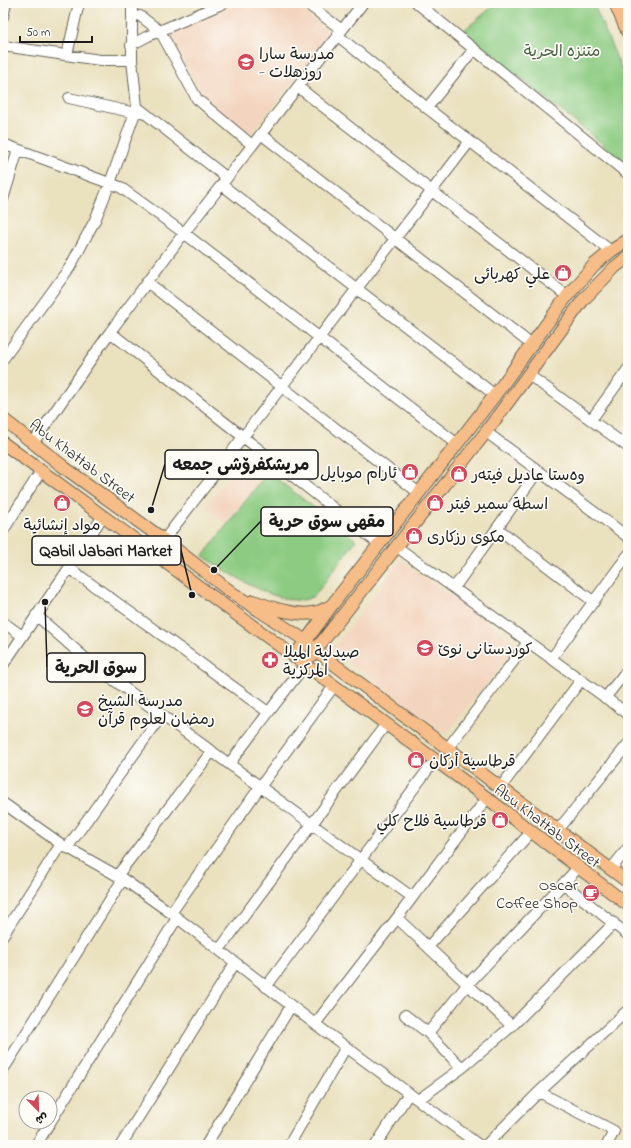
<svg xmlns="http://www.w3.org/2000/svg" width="631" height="1148" viewBox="0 0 631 1148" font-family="'Indie Flower','Playpen Sans Arabic',sans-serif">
  <rect width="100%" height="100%" fill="#fdfcf7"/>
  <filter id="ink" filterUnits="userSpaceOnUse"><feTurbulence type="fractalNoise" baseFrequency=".025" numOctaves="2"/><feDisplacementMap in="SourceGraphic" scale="8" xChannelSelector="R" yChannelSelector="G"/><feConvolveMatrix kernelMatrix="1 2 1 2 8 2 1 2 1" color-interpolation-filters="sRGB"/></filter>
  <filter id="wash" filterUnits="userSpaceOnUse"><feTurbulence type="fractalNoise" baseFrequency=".012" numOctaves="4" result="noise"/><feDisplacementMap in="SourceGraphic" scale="16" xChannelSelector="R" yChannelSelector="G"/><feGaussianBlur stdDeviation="0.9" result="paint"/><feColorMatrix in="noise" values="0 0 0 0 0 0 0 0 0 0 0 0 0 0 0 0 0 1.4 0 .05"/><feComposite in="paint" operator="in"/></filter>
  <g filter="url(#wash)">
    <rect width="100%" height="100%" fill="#eae1bf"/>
    <path fill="#f3d4be" d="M 238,3 L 292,3 L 331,33 L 250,135 L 226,119 L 199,91 L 169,33 Z
      M 244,455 L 266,472 L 227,523 L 206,507 Z
      M 400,560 L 518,645 L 445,735 L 333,650 Z"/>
    <path fill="#8ccb81" stroke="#54744e" d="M 497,3 L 593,3 L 628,84 L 628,165 L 463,31 Z
      M 268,472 L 356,540 L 315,595 C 289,615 226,571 203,556 Z"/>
  </g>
  <g filter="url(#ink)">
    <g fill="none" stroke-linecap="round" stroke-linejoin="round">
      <defs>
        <path id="minor" d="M 306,3 L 342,30
          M 417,3 L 628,174
          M 140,16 L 160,31 L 197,99 L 252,145
          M 3,17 L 6,3
          M 337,35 L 427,108 L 611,251
          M 131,45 L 148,36 L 224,3
          M 3,46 L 100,60 L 132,60
          M 67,55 L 79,3
          M 298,87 L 567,296
          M 69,98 L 135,113 L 140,112
          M 137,107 L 227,178
          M 427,108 L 474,49
          M 261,134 L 532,345
          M 3,144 L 120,187 L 184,233 L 456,443
          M 222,185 L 495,395
          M 3,199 L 18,150
          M 147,282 L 419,493
          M 110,332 L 379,544
          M 3,359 L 70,267 L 95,220 L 110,183 L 137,107 L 132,60 L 132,3
          M 529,375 L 628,447
          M 591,420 L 628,369
          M 486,432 L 628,537
          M 33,443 L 110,332 L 184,233 L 363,3
          M 497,528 L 594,602
          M 3,531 L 41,471
          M 164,540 L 470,141
          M 397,547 L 628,714
          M 69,568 L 268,712
          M 454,588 L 538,471
          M 36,615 L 93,665 L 412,897
          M 3,622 L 22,636
          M 551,659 L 628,555
          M 3,665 L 69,568 L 103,516
          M 605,698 L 628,669
          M 447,749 L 528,642
          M 229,764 L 305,665
          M 501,787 L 581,680
          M 3,803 L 61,844 L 123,879 L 171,913 L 315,1024 L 479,1145
          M 558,830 L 628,744
          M 67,848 L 162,715
          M 611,869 L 628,848
          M 117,876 L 212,751
          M 564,884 L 628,935
          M 171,913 L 260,787 L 334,686
          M 397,918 L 512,1026
          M 3,935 L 61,844
          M 428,947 L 531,832
          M 219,950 L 386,724
          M 266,987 L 435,760
          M 405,1015 L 428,1033 L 462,1068
          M 315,1024 L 397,918 L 487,798
          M 428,1033 L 467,985 L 578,868
          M 3,1070 L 123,879
          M 539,1092 L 628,1010
          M 418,1100 L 462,1068 L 512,1026 L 614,923
          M 36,1145 L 177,918
          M 121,1145 L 235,963
          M 206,1145 L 291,1006
          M 289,1145 L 346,1047
          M 376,1145 L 409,1093
          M 486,1145 L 539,1092 L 614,1131 L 607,1145"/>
        <path id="major" d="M 615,3 L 628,33
          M 3,419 L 65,468 L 164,540 L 231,592 L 306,641 L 315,650 L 628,882
          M 3,443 L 487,798 L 628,905
          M 253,601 C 270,607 299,618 317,612 C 322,611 326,608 331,606
          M 311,656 L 486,432 L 583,300 L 615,267 L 628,257
          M 294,657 L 332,605 L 495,395 L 567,296 L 594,265 L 611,251 L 628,240"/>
      </defs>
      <use href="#minor" stroke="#646155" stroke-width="12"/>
      <use href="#major" stroke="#646155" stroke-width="14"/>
      <use href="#minor" stroke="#fff" stroke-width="10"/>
      <use href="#major" stroke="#f7bd88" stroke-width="12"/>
    </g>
  </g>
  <defs>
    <symbol id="school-disc" viewBox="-11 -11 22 22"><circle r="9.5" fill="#d1495b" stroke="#fdfcf7"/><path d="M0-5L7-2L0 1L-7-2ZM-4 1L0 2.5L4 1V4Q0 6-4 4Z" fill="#fff"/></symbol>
    <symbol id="shop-disc" viewBox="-11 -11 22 22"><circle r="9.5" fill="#d1495b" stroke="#fdfcf7"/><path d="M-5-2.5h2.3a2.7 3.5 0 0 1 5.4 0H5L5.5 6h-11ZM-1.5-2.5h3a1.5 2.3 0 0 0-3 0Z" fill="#fff"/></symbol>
    <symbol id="pharmacy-disc" viewBox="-11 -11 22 22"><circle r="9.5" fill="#d1495b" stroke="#fdfcf7"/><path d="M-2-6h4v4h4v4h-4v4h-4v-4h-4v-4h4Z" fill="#fff"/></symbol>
    <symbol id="cafe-disc" viewBox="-11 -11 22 22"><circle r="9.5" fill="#d1495b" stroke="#fdfcf7"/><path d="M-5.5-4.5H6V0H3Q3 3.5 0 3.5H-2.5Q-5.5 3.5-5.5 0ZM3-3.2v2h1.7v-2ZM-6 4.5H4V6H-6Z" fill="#fff"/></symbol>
  </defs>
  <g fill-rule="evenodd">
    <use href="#school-disc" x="236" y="52" width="20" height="20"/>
    <use href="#shop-disc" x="553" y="263" width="20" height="20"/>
    <use href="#shop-disc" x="400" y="462" width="20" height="20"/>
    <use href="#shop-disc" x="449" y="464" width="20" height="20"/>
    <use href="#shop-disc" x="52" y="493" width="20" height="20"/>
    <use href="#shop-disc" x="425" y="493" width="20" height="20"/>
    <use href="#shop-disc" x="404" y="526" width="20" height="20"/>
    <use href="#school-disc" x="415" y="638" width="20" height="20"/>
    <use href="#pharmacy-disc" x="260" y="650" width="20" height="20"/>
    <use href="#school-disc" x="75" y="699" width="20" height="20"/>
    <use href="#shop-disc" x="406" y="750" width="20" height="20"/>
    <use href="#shop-disc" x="490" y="810" width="20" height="20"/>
    <use href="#cafe-disc" x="581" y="883" width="20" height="20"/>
  </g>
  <g text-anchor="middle" stroke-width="3.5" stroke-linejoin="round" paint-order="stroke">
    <g font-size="16" fill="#496244" stroke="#fdfcf7">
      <text x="562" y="56">متنزه الحرية</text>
    </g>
    <g font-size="16" fill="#1c1c1c" stroke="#fdfcf7" text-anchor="start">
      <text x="259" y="59">مدرسة سارا<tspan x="259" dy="18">- روزهلات</tspan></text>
      <text x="550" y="279" text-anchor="end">علي كهربائى</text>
      <text x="397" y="478" text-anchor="end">ئارام موبايل</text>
      <text x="472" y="480">وەستا عادیل فیتەر</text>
      <text x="448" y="509">اسطة سمير فيتر</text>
      <text x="62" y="530" text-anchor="middle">مواد إنشائية</text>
      <text x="427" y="542">مكوى رزكارى</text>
      <text x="438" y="654">کوردستانی نوێ</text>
      <text x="283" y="657">صيدلية الميلا<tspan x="283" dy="18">المركزية</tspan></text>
      <text x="98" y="706">مدرسة الشيخ<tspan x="98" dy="18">رمضان لعلوم قرآن</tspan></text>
      <text x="429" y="766">قرطاسية أركان</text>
      <text x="487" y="826" text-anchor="end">قرطاسية فلاح كلي</text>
      <text x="578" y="890" text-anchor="end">Oscar<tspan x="578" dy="18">Coffee Shop</tspan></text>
    </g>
    <g font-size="16" fill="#1c1c1c" stroke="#fdfcf7">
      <text transform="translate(83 460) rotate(37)" y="6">Abu Khattab Street</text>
      <text transform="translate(548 825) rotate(37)" y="6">Abu Khattab Street</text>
    </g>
  </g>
  <path fill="none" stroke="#1c1c1c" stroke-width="1.5" d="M151 510L165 464M214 570L261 521M192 595L181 550M45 602L47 667"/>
  <g fill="#1c1c1c" stroke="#fdfcf7" stroke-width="1.5">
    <circle cx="151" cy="510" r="4"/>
    <circle cx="214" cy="570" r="4"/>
    <circle cx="192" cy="595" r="4"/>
    <circle cx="45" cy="602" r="4"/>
  </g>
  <g fill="#fdfcf7" stroke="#1c1c1c" stroke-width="1.5">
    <rect x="165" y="450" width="153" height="29" rx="4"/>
    <rect x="261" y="507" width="132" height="29" rx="4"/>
    <rect x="32" y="536" width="149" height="29" rx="4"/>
    <rect x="47" y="653" width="98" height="29" rx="4"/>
  </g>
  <g font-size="17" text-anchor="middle" font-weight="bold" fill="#1c1c1c">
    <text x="241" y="470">مریشکفرۆشی جمعە</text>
    <text x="327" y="527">مقهى سوق حرية</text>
    <text x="106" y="556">Qabil Jabari Market</text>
    <text x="96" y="673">سوق الحرية</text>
  </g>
  <rect width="631" height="1148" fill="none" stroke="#fdfcf7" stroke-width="16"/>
  <g transform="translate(38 1110) rotate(157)"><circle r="19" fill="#fdfcf7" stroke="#a3a29f"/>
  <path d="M0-3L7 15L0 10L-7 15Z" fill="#d1495b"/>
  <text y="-6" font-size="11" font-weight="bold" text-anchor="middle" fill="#1c1c1c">ش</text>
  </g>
  <path d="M20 36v6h72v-6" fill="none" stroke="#1c1c1c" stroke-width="2"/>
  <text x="26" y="36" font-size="12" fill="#1c1c1c" stroke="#fdfcf7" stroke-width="3" paint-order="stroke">50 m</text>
</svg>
